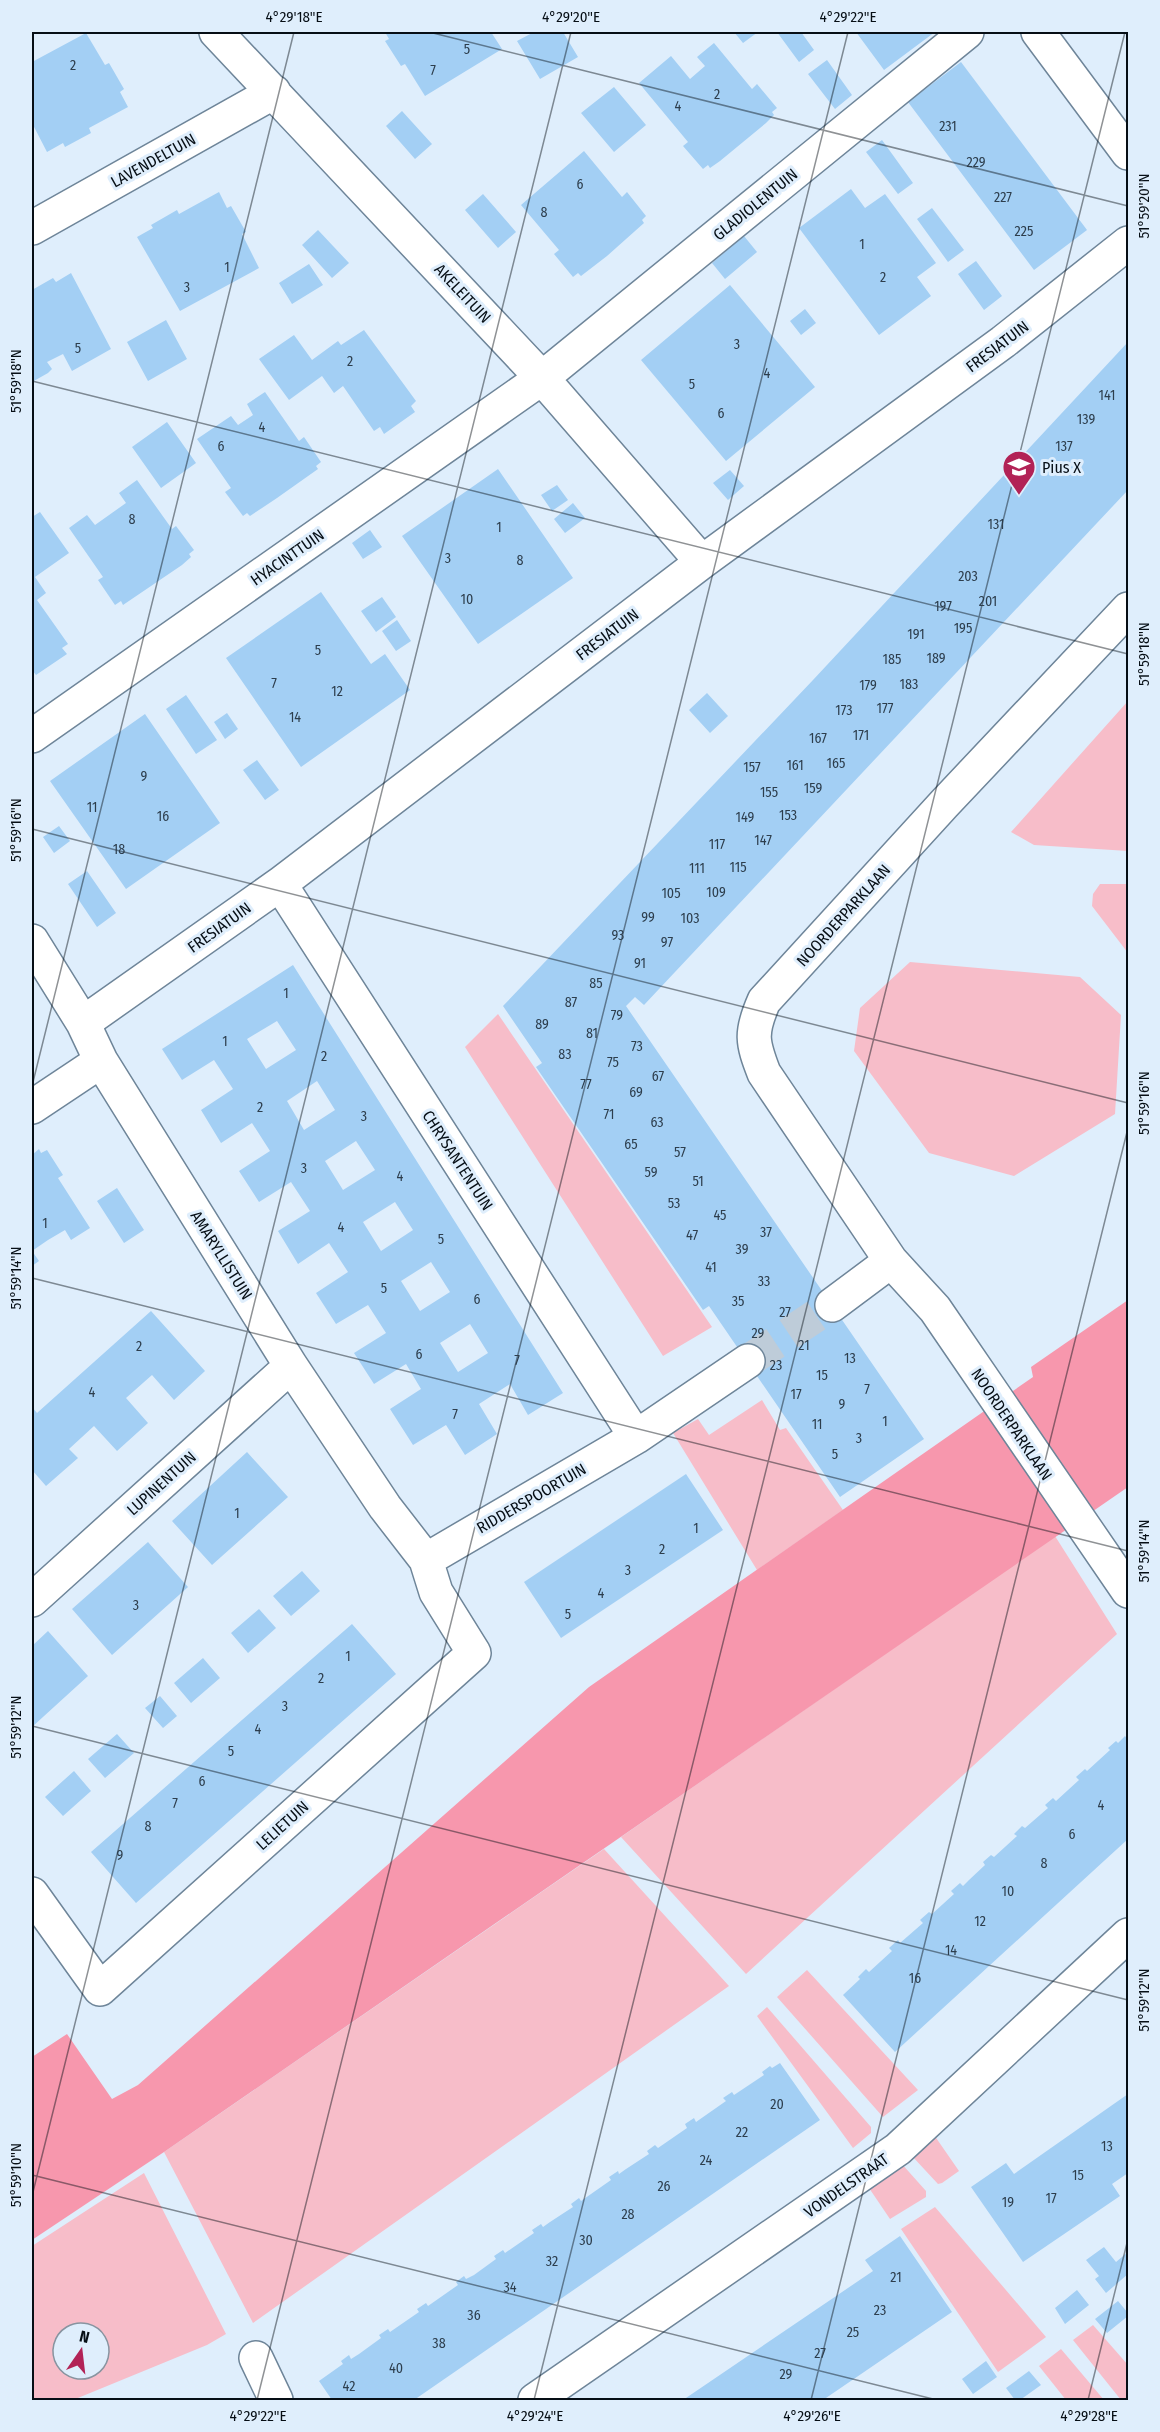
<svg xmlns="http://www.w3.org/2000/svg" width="1160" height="2432" font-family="'Fira Sans Condensed',sans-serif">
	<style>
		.green { fill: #f7bdc9; fill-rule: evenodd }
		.water { fill: #f797ad }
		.building { fill: #a3cff4; fill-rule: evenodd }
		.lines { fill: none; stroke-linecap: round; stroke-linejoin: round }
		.minor-tunnel { stroke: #beccd9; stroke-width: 33; stroke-dasharray: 33 16; stroke-linecap: butt }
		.minor-casing { stroke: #6e8599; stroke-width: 36 }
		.minor { stroke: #fff; stroke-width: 33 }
		.ticks { fill: none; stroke: #060e15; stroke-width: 1.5; stroke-opacity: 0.45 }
		.labels { text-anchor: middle; stroke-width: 6; stroke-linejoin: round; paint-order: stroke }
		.number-label { font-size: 14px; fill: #2d3e4d }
		.street-label { font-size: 16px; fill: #060e15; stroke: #dfeefc }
		.poi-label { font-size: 16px; fill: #060e15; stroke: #dfeefc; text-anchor: start }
		.neatline { fill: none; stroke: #060e15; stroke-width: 2 }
		.ticks-label { font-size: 15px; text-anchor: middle; fill: #060e15 }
	</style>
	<rect width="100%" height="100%" fill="#dfeefc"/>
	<path class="green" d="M1128,701V851L1034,845L1011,832Z
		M1100,884H1128V953L1092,906L1093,894Z
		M910,962L1080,977L1121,1015L1115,1114L1014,1176L929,1153L854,1051L860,1008Z
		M498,1014L712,1327L663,1356L465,1047Z
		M762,1400L780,1430L786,1428L843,1510L757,1570L673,1433L698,1419L709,1435Z
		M1055,1536L1117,1634L746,1974L621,1837Z
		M604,1849L729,1986L253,2323L164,2152Z
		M807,1970L918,2090L883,2117L777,1997Z
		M767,2007L871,2127V2133L853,2148L757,2016Z
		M932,2132L959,2171L942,2183L938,2184L912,2156Z
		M901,2163L926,2191V2197L890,2219L869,2188Z
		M144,2173L226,2334L207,2345L73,2400H32V2246ZM63,2333H99V2369H63Z
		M935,2207L1046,2337L998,2372L901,2229Z
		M1093,2325L1128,2365V2400H1121L1073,2340Z
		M1061,2349L1104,2400H1066L1039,2366Z"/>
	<path class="water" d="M1128,1300V1487L164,2152L32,2240V2057L67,2034L112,2099L138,2085L589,1687L1033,1377L1031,1367Z"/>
	<path class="building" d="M385,32H491L502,49L425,96L405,64L401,66L385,41L389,39Z
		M534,32H563L578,57L540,79L517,41Z
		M734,32H758L743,43Z
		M777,32H801L814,50L799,62Z
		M856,32H935L884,70Z
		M86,33L105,65L109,63L124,89L120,92L128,107L89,128L91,133L65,147L63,143L47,152L32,123V62Z
		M714,43L752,89L757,84L777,108L772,112L774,115L766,123L720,161L710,168L708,165L703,169L683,146L688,142L639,83L671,56L690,79L705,66L697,57Z
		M827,60L852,95L835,109L808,74Z
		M961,62L1087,230L1034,270L908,102Z
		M614,87L646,125L614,152L581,113Z
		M402,111L432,144L415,159L386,126Z
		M882,140L913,183L898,194L866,152Z
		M584,151L622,197L627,192L646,216L642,220L644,223L607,256L581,276L578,273L573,277L554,254L559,250L521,205Z
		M851,189L865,208L885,194L936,263L917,277L931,296L879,335L799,228Z
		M219,192L227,208L231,206L246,232L242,234L259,268L180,311L137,237L153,228L151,225L177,210L179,214Z
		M483,194L516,232L498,248L465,210Z
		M932,208L964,250L948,262L917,219Z
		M318,230L349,263L332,278L302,245Z
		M744,236L757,252L725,279L712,263Z
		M976,261L1002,296L984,310L958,274Z
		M309,264L323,285L292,304L279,283Z
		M71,273L111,349L72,371L63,354L47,362L52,369L48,373L32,382V290L53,278L56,282Z
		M730,285L815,387L726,461L641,360Z
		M805,309L816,323L801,335L790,321Z
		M166,320L187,359L148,381L127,342Z
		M364,330L416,401L411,406L415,412L384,434L380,427L374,431L343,386L334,393L322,376L289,400L259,359L294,335L312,360L338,341L341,345Z
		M1128,342V490L644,1005L635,997L626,1006L924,1439L840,1497L709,1306L703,1310L536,1067L542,1063L503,1006L813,680Z
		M265,392L299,441L304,437L321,462L316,466L318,469L277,498L250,516L247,513L243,516L225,492L231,488L197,439L231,416L238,425L253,415L247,404Z
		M167,422L196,463L161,488L132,447Z
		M498,469L573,578L478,644L402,536Z
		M730,470L744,486L728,500L713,483Z
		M137,480L172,529L176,526L194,550L189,554L191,557L182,565L123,605L121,601L115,605L98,580L103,577L69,528L87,515L95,525L126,503L119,493Z
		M557,485L568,500L552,511L541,495Z
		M573,503L585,518L565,533L554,519Z
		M40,512L69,553L35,577L46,593L37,600L68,644L62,648L67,654L36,675L32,670V517Z
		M370,530L382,547L363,559L352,543Z
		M321,592L371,664L385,654L410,690L301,767L226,658Z
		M382,597L396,617L376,632L361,611Z
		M397,620L411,641L396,651L382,631Z
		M707,693L728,716L710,733L689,710Z
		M186,695L217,740L196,754L166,709Z
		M227,713L238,729L225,739L214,722Z
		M145,714L220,823L126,889L50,781Z
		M257,760L279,790L265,800L243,770Z
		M59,826L70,841L54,853L43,837Z
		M87,871L116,913L97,927L68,884Z
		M293,965L563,1393L528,1415L510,1384L479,1404L497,1434L465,1455L446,1425L413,1445L390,1409L421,1389L406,1364L374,1384L354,1353L386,1333L368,1305L336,1324L316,1293L348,1272L329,1243L298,1264L278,1231L310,1211L291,1182L259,1202L239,1171L270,1151L252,1123L221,1143L201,1110L233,1089L214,1060L182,1080L162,1049ZM277,1021L296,1050L266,1069L247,1039ZM317,1081L335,1110L304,1130L287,1101ZM356,1141L375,1170L343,1190L325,1161ZM395,1202L413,1230L381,1251L363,1222ZM431,1262L450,1292L420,1311L401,1281ZM470,1324L488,1353L458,1372L440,1343Z
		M39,1149L41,1153L47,1150L63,1175L58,1178L90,1228L71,1240L65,1230L48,1240L32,1251L39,1261L32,1266V1155Z
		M117,1188L144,1230L124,1243L97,1201Z
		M151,1311L205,1371L174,1400L152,1375L126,1398L148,1423L117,1451L94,1426L69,1449L78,1458L46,1486L32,1470V1407L37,1413Z
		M247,1452L288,1497L212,1565L172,1521Z
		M686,1474L723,1530L561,1638L524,1582Z
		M148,1542L188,1587L112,1655L72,1609Z
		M302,1571L320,1591L291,1616L273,1596Z
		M259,1609L276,1628L248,1653L231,1633Z
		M352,1624L396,1674L136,1903L91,1852Z
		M48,1631L88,1676L32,1727V1646Z
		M203,1658L220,1678L191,1703L174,1683Z
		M160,1696L177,1716L163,1728L145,1708Z
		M117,1734L134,1753L105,1778L88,1759Z
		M1125,1736L1128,1740V1839L895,2052L843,1995L860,1979L858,1977L866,1969L869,1972L892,1951L889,1948L898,1940L900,1943L923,1923L920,1920L929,1912L932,1914L954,1894L951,1891L960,1883L963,1886L969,1880L985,1865L983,1862L991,1855L994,1857L1017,1836L1014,1834L1022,1826L1025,1828L1048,1808L1045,1805L1053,1798L1056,1801L1079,1780L1076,1777L1085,1769L1087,1771L1110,1750L1108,1748L1116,1741L1118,1743Z
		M74,1771L91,1791L63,1816L45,1797Z
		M780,2063L820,2120L414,2400H332L319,2381L343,2364L341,2361L349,2355L351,2359L359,2354L381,2338L379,2335L388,2329L390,2332L419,2312L417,2309L426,2303L428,2306L458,2285L456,2282L464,2276L466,2279L474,2275L496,2259L494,2256L503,2250L505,2253L534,2233L532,2230L541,2224L543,2227L550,2222L573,2207L571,2204L579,2198L581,2201L611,2180L609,2177L618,2171L619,2174L626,2169L649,2154L647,2151L655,2145L658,2148L687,2128L685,2124L694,2118L696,2122L726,2101L723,2098L732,2092L734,2095L764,2075L762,2072L770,2066L772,2068Z
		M1128,2094V2173L1112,2184L1120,2196L1023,2262L971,2187L1006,2163L1014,2174Z
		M900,2236L952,2312L823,2400H683L873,2271L865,2260Z
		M1104,2247L1116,2262L1128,2252V2274L1106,2293L1095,2279L1099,2276L1086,2260Z
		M1077,2290L1089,2305L1065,2324L1055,2308Z
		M1118,2301L1128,2313V2316L1107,2333L1095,2319Z
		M986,2361L997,2377L973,2394L962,2379Z
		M1029,2371L1041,2385L1020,2400H1015L1006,2388Z"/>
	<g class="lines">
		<path class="minor-tunnel" d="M748,1361L832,1305"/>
		<g class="minor-casing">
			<path id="minor" d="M216,32L542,378L702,562
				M1038,32L1128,153
				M32,228L274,92
				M1128,609L944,804L764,1001C750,1033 752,1042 764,1073L891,1261L935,1309L1128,1591
				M32,736L542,378L967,32
				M280,884L636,1437
				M32,941L83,1023L101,1061L291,1366L385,1507L426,1560L436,1592L474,1653L100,1989L32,1894
				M83,1023L280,884L702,562L1003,342L1128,243
				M32,1107L101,1061
				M832,1305L891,1261
				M426,1560L636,1437L748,1361
				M32,1600L291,1366
				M256,2358L276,2400
				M535,2400L898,2149L1128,1935"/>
		</g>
		<use href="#minor" class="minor"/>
	</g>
	<path class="ticks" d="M429,32L1128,206M32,381L1128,654M32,829L1128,1103M32,1086L294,32M32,1278L1128,1551M32,1726L1128,2000M32,2175L937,2400M32,2196L571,32M257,2400L848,32M534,2400L1125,32M811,2400L1128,1128M1088,2400L1128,2239"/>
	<defs>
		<g id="school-pin" transform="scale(1.725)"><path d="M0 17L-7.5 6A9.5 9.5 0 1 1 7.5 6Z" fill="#b22256" stroke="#dfeefc"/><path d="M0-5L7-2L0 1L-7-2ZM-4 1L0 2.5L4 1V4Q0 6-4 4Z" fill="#fff"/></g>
	</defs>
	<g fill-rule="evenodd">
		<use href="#school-pin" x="1019" y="467"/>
	</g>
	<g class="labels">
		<g class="number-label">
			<text x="467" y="54">5</text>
			<text x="73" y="70">2</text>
			<text x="433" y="75">7</text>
			<text x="717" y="99">2</text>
			<text x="678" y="111">4</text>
			<text x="948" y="131">231</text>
			<text x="976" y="167">229</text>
			<text x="580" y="189">6</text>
			<text x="1003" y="202">227</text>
			<text x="544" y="217">8</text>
			<text x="1024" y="236">225</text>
			<text x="862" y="249">1</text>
			<text x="227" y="272">1</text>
			<text x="883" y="282">2</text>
			<text x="187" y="292">3</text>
			<text x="737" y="349">3</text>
			<text x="78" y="353">5</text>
			<text x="350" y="366">2</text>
			<text x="767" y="378">4</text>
			<text x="692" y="389">5</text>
			<text x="1107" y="400">141</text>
			<text x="721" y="418">6</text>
			<text x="1086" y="424">139</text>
			<text x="262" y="432">4</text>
			<text x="221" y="451">6</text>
			<text x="1064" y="451">137</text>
			<text x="132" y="524">8</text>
			<text x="996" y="529">131</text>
			<text x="499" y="532">1</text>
			<text x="448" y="563">3</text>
			<text x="520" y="565">8</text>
			<text x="968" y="581">203</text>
			<text x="467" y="604">10</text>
			<text x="988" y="606">201</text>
			<text x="943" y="611">197</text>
			<text x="963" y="633">195</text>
			<text x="916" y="639">191</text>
			<text x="318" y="655">5</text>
			<text x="936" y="663">189</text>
			<text x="892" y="664">185</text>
			<text x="274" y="688">7</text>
			<text x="909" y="689">183</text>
			<text x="868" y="690">179</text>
			<text x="337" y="696">12</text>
			<text x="885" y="713">177</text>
			<text x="844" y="715">173</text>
			<text x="295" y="722">14</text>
			<text x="861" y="740">171</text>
			<text x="818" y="743">167</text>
			<text x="836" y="768">165</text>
			<text x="795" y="770">161</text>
			<text x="752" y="772">157</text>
			<text x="144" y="781">9</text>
			<text x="813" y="793">159</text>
			<text x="769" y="797">155</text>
			<text x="92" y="812">11</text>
			<text x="788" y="820">153</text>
			<text x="163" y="821">16</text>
			<text x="745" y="822">149</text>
			<text x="763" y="845">147</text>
			<text x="717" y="849">117</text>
			<text x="119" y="854">18</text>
			<text x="738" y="872">115</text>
			<text x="697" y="873">111</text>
			<text x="716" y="897">109</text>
			<text x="671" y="898">105</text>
			<text x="648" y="922">99</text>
			<text x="690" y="923">103</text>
			<text x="618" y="940">93</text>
			<text x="667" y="947">97</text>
			<text x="640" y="968">91</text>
			<text x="596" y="988">85</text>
			<text x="286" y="998">1</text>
			<text x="571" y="1007">87</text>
			<text x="617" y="1020">79</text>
			<text x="542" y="1029">89</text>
			<text x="592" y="1038">81</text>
			<text x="225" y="1046">1</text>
			<text x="637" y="1051">73</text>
			<text x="565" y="1059">83</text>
			<text x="324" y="1061">2</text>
			<text x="613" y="1067">75</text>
			<text x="658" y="1081">67</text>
			<text x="586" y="1089">77</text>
			<text x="636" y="1097">69</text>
			<text x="260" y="1112">2</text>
			<text x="609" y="1119">71</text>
			<text x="364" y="1121">3</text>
			<text x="657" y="1127">63</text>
			<text x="631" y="1149">65</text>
			<text x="680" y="1157">57</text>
			<text x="304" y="1173">3</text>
			<text x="651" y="1177">59</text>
			<text x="400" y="1181">4</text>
			<text x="698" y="1186">51</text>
			<text x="674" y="1208">53</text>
			<text x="720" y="1220">45</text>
			<text x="45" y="1228">1</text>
			<text x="341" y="1232">4</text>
			<text x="766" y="1237">37</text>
			<text x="692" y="1240">47</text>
			<text x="441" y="1244">5</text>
			<text x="742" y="1254">39</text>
			<text x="711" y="1272">41</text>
			<text x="764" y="1286">33</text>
			<text x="384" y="1293">5</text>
			<text x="477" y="1304">6</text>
			<text x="738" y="1306">35</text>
			<text x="785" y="1317">27</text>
			<text x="758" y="1338">29</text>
			<text x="804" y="1350">21</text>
			<text x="139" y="1351">2</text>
			<text x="419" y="1359">6</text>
			<text x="850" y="1363">13</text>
			<text x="517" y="1365">7</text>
			<text x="776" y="1370">23</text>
			<text x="822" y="1380">15</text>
			<text x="867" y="1394">7</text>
			<text x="92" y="1397">4</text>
			<text x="796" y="1399">17</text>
			<text x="842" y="1409">9</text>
			<text x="455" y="1419">7</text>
			<text x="885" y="1426">1</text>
			<text x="817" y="1429">11</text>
			<text x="859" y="1443">3</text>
			<text x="835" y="1459">5</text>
			<text x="237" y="1518">1</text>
			<text x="696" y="1533">1</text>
			<text x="662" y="1554">2</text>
			<text x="628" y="1575">3</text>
			<text x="601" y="1598">4</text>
			<text x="136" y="1610">3</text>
			<text x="568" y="1619">5</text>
			<text x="348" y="1661">1</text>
			<text x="321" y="1683">2</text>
			<text x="285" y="1711">3</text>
			<text x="258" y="1734">4</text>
			<text x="231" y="1756">5</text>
			<text x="202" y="1786">6</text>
			<text x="175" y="1808">7</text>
			<text x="1101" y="1810">4</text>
			<text x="148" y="1831">8</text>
			<text x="1072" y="1839">6</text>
			<text x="120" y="1860">9</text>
			<text x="1044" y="1868">8</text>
			<text x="1008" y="1896">10</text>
			<text x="980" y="1926">12</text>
			<text x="951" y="1955">14</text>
			<text x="915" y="1983">16</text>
			<text x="777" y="2109">20</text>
			<text x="742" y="2137">22</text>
			<text x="1107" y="2151">13</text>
			<text x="706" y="2165">24</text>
			<text x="1078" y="2180">15</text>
			<text x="664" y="2191">26</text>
			<text x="1051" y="2203">17</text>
			<text x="1008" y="2207">19</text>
			<text x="628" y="2219">28</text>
			<text x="586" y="2245">30</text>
			<text x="552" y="2266">32</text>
			<text x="896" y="2282">21</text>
			<text x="510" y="2292">34</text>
			<text x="880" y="2315">23</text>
			<text x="474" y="2320">36</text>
			<text x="853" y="2337">25</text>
			<text x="439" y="2348">38</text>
			<text x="820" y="2358">27</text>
			<text x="396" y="2373">40</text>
			<text x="786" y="2379">29</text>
			<text x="349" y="2391">42</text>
		</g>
		<g class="street-label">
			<text transform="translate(153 160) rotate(-29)" y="6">LAVENDELTUIN</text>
			<text transform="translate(755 204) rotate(-39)" y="6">GLADIOLENTUIN</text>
			<text transform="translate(463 293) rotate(47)" y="6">AKELEITUIN</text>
			<text transform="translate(997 346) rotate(-37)" y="6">FRESIATUIN</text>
			<text transform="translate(287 557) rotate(-35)" y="6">HYACINTTUIN</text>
			<text transform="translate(607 634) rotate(-37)" y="6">FRESIATUIN</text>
			<text transform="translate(843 915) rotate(-48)" y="6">NOORDERPARKLAAN</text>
			<text transform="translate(219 927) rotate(-36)" y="6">FRESIATUIN</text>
			<text transform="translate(458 1160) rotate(57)" y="6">CHRYSANTENTUIN</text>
			<text transform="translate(222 1255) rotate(58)" y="6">AMARYLLISTUIN</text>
			<text transform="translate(1012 1424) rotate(56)" y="6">NOORDERPARKLAAN</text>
			<text transform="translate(161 1483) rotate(-42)" y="6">LUPINENTUIN</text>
			<text transform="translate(531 1498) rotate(-30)" y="6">RIDDERSPOORTUIN</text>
			<text transform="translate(282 1825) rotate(-42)" y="6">LELIETUIN</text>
			<text transform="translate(846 2185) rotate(-35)" y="6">VONDELSTRAAT</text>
		</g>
		<g class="poi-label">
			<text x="1042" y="473">Pius X</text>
		</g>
	</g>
	<rect width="1160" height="2432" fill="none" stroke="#dfeefc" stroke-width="66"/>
	<g transform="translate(81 2351) rotate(14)"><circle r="28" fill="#dfeefc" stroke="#8894a0" stroke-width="1.5"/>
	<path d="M0-4.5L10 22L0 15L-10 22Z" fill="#b22256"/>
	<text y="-9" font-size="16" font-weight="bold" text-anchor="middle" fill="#060e15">N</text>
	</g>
	<rect x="33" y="33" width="1094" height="2366" class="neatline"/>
	<g class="ticks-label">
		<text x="294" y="22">4°29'18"E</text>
		<text x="571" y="22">4°29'20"E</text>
		<text x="848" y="22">4°29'22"E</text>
		<text transform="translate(1144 206) rotate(-90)" y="5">51°59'20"N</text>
		<text transform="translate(16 381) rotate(-90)" y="5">51°59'18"N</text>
		<text transform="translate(1144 654) rotate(-90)" y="5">51°59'18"N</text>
		<text transform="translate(16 830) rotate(-90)" y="5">51°59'16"N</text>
		<text transform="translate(1144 1103) rotate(-90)" y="5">51°59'16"N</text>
		<text transform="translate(16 1278) rotate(-90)" y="5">51°59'14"N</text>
		<text transform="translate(1144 1551) rotate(-90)" y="5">51°59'14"N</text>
		<text transform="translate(16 1727) rotate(-90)" y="5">51°59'12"N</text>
		<text transform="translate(1144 2000) rotate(-90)" y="5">51°59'12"N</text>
		<text transform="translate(16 2175) rotate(-90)" y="5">51°59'10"N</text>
		<text x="258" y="2421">4°29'22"E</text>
		<text x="535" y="2421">4°29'24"E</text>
		<text x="812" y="2421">4°29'26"E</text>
		<text x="1089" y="2421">4°29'28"E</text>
	</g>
</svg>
